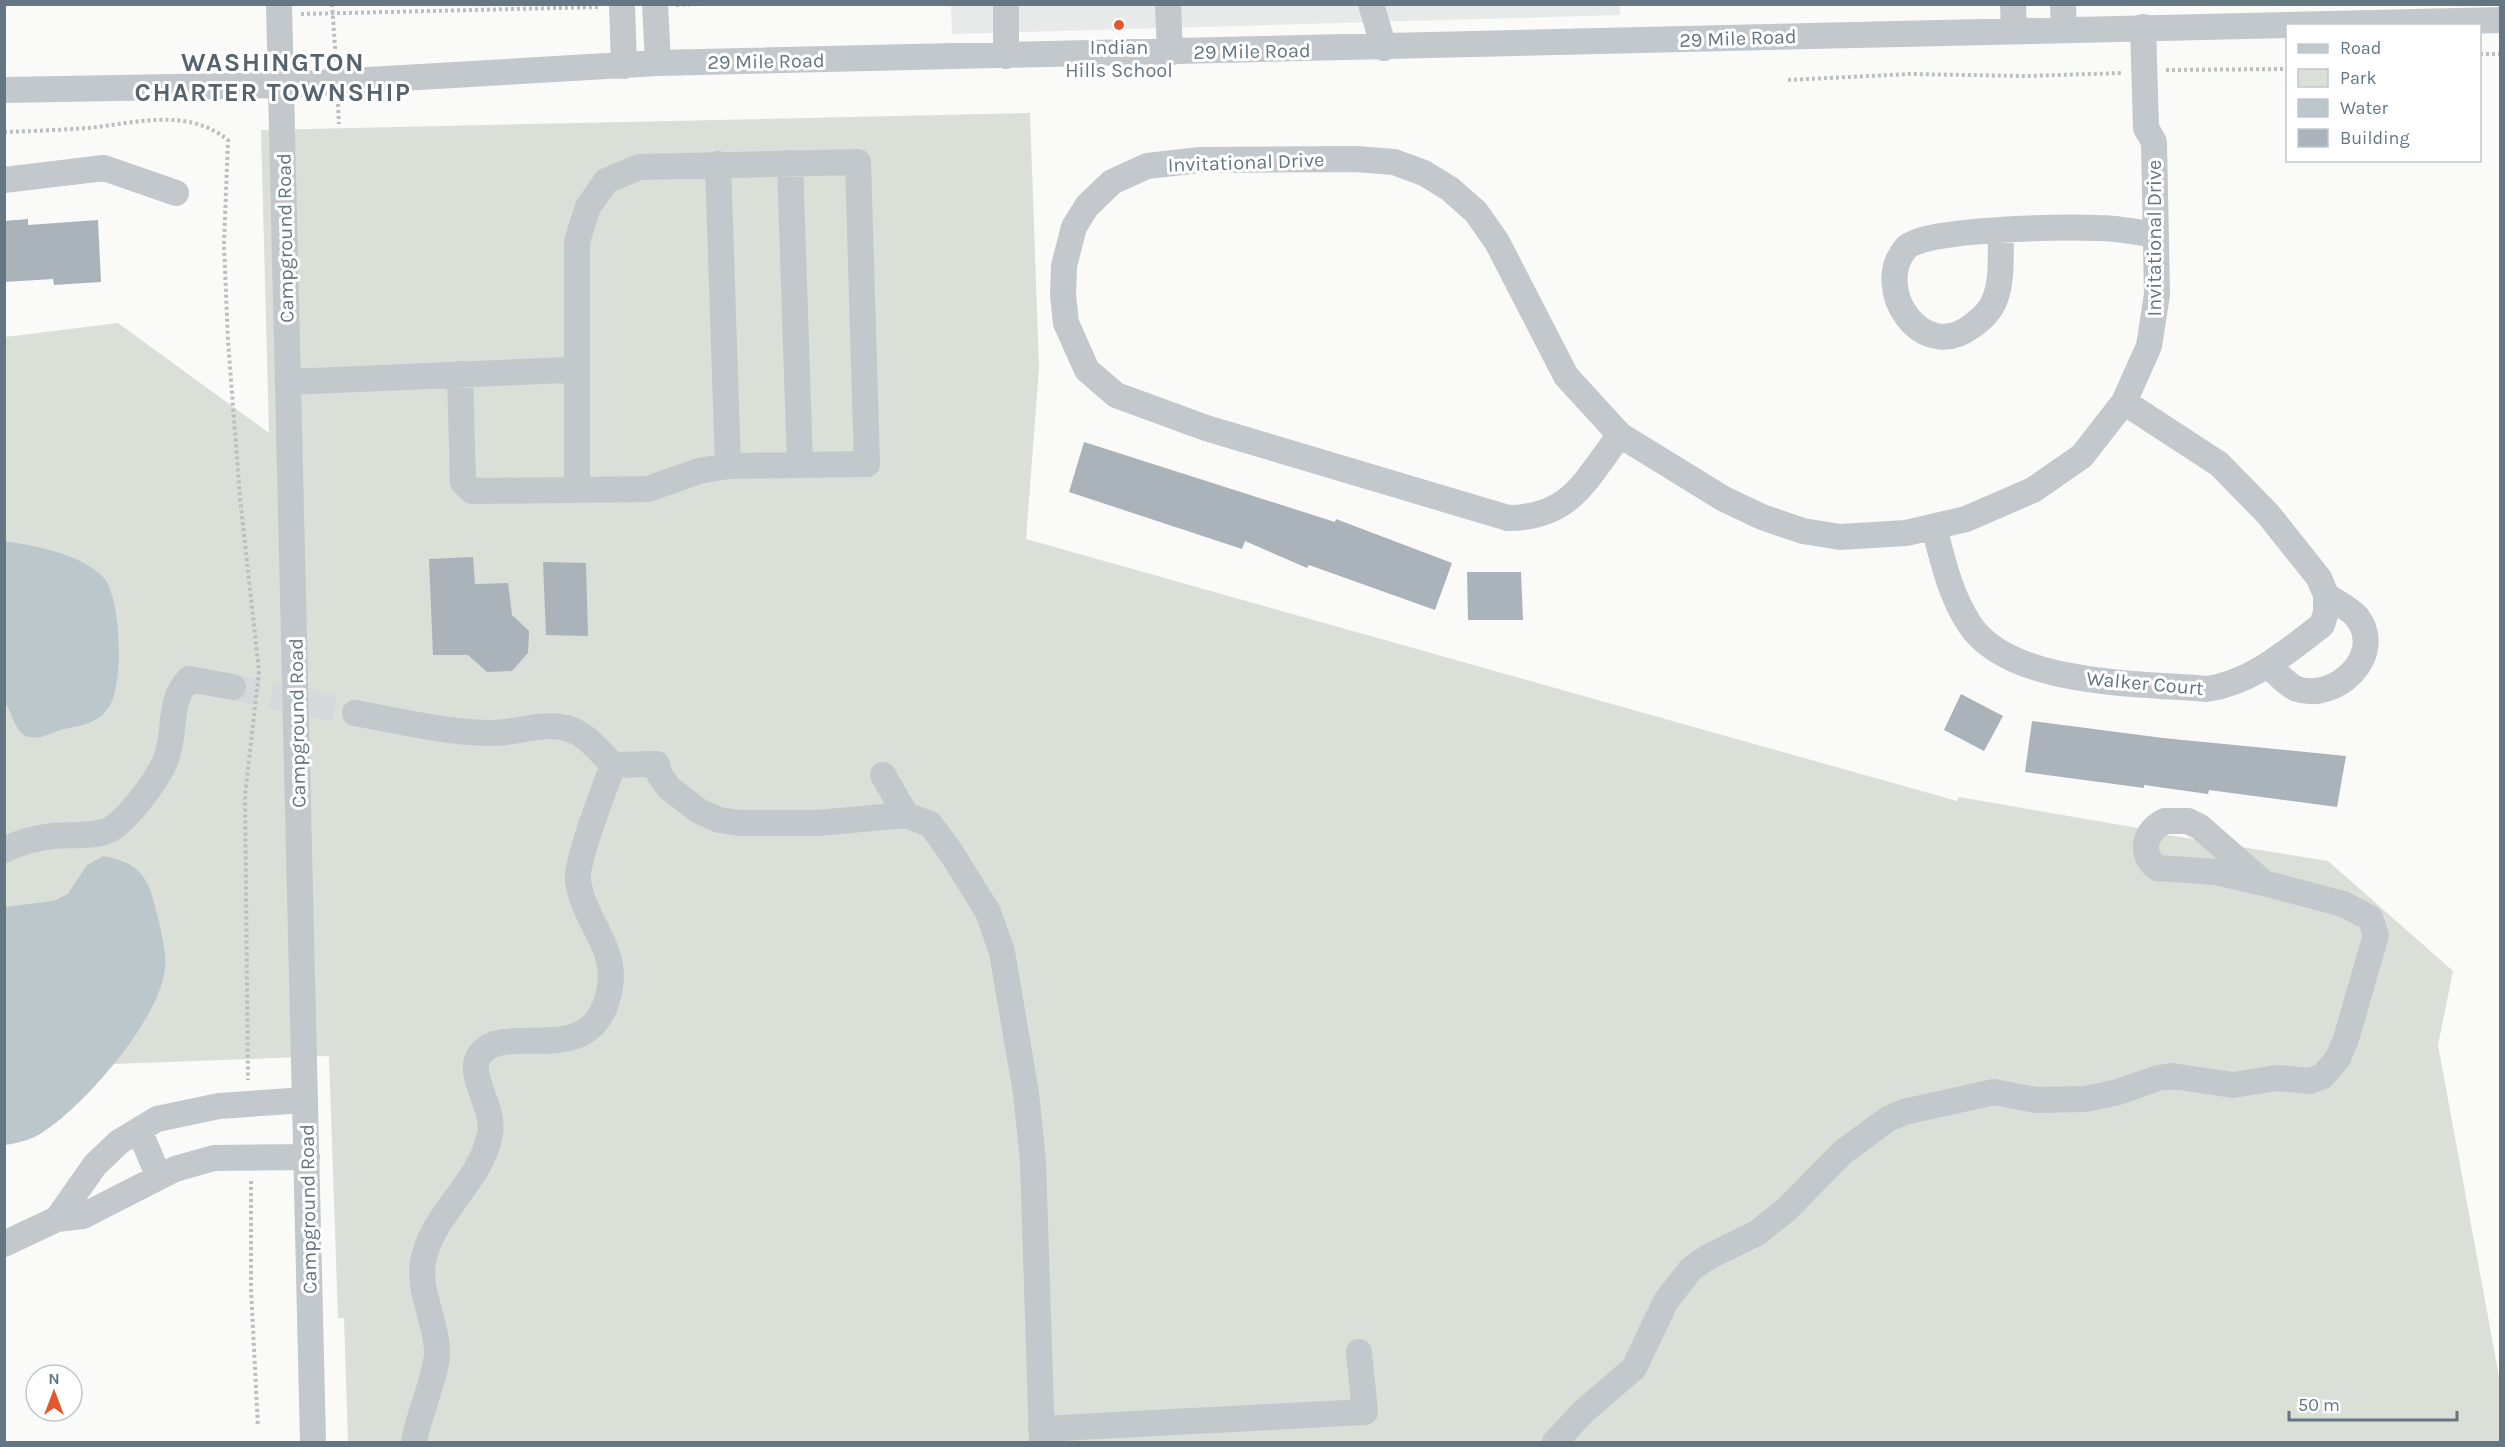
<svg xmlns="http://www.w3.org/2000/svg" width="2505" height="1447" font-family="Karla,sans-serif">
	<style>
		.built { fill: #e8e9e9 }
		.green { fill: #dadfd7 }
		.water { fill: #bbc7cb }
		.building { fill: #aab3b9 }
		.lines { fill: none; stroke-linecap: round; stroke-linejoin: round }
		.minor-tunnel { stroke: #d5d9db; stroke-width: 26; stroke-dasharray: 26 13; stroke-linecap: butt }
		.path { stroke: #bbbfc2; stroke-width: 4; stroke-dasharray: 3 3; stroke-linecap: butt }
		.minor { stroke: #c3c8cc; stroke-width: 26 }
		.poi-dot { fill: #e4572e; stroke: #fff; stroke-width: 2 }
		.labels { text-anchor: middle; stroke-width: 6; stroke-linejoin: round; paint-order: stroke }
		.street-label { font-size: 20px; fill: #657683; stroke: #fff }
		.poi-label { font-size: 20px; fill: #657683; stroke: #fff }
		.district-label { font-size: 26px; font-weight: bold; letter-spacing: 1.5px; fill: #57646e; stroke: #fff }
	</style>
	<rect width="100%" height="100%" fill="#fafaf8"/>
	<path class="built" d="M1620,4V15L952,34L951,5Z"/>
	<path class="green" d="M1030,113L1039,368L1026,539L1957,801L1959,797L2144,829L2143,831L2328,861L2453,971L2438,1045L2500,1382V1442H348L344,1318H338L329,1056L5,1068V337L118,323L269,433L261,130Z"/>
	<path class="water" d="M4,541C36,546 78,553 102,576C122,594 124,686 109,707C97,725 80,725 61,730C50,733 39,741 26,736C15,731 12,712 5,703Z
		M104,856C139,863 148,876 156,910C160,928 167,951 165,969C159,1020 85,1105 43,1132C32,1140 18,1143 5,1145V907L53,901L68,894L87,865Z"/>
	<path class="building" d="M28,219V225L98,220L101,282L54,285L53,279L4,282V221Z
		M1084,442L1335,522L1336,519L1452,563L1435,610L1309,565L1307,568L1245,541L1242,549L1069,492Z
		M473,557L475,584L508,583L512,615L529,631L528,653L512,671L487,672L468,655H433L429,559Z
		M543,562L586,563L588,636L546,635Z
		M1467,572H1521L1523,620H1468Z
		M1961,694L2003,716L1984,751L1944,730Z
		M2032,721L2163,738L2346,756L2337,807L2209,790L2208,794L2144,785V788L2025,772Z"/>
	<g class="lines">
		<path class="minor-tunnel" d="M233,687L355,713"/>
		<path class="path" d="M332,4L336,61
			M676,5L700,4
			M301,14L600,7
			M2480,54H2500
			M2166,70L2288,69
			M1788,80L1910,74L2026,76L2123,73
			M338,104L339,124
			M4,132C32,131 61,130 88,128C136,123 187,107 228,140L224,244L228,341L240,498L259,671L245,796L248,1080
			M251,1181V1289L258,1427"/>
		<path class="minor" d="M279,4L313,1442
			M622,4L624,66
			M655,4L658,63
			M1168,4L1170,53
			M1371,4L1384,48
			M2013,4L2014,31
			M2063,4L2064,30
			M1006,56V4
			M4,90L282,85L658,63L2500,20
			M790,163L800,465
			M718,164L728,466
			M4,180L104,168L176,193
			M2001,231C2000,252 2003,278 1995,299C1991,310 1982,319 1972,326C1922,365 1871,288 1906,248C1924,228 2065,227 2098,228C2117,228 2137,232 2156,235
			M289,382L566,370L577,379V482L569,490L472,491L463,482L460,374
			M1620,435C1584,481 1572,517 1508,518L1206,428L1116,395L1087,370L1066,323L1063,295L1064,266L1074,227L1087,206L1112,182L1147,166L1200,160L1356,159L1394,162L1424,173L1450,189L1476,212L1497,242L1566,376L1620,435L1724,499L1762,517L1803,531L1840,537L1906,533L1966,519L2033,490L2082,456L2124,402L2149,346L2157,294L2154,142L2146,128L2143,27
			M569,490L648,489L699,471L728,466L867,464L858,162L639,167L606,181L588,207L577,241V379
			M1934,527C1943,561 1950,595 1970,625C2011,686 2140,683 2207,689C2253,682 2286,652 2322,625L2326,612V595L2319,578L2268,514L2219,464L2124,402
			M2268,665C2276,672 2287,685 2297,689C2336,702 2386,655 2357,617C2350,608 2335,602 2326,595
			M355,713C398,721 444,732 488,733C514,734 540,722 566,728C586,733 599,751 613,765L657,764L659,774L669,788L699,811L719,820L740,823H817L906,815L930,824L950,851L988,912L1002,952L1026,1093L1033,1161L1042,1442
			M883,775L906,815
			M4,850C20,842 35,838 53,836C70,834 91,837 107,831C127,822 160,777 167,756C176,729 168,701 189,679L233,687
			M139,1130L159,1177
			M57,1219L95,1165L119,1142L157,1119L219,1106L305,1100
			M4,1244L57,1219L83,1216L175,1169L214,1158L307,1157
			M1041,1429L1365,1412L1359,1352
			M414,1442C418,1416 438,1372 437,1351C436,1319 416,1288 424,1257C435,1211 481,1182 490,1134C495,1110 470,1079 477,1060C495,1017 580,1070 605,1006C626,950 585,929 578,881C575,862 605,788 613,765
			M1555,1442L1583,1412L1634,1368L1666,1301L1691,1269L1708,1257L1757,1233L1786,1210L1843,1152L1888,1119L1904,1112L1994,1092L2036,1100L2086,1099L2118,1092L2158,1078L2172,1076L2233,1085L2277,1078L2310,1081L2323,1076L2338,1058L2346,1039L2376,935L2370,918L2343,904L2264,883L2216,872L2157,868C2138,853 2145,831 2165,821H2188L2200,827L2264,883"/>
	</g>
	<circle class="poi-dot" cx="1119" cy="25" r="6"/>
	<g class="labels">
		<g class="street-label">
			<text transform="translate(1738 38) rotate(-2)" y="7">29 Mile Road</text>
			<text transform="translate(1252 51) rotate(-1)" y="7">29 Mile Road</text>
			<text transform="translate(766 61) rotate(-1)" y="7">29 Mile Road</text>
			<text transform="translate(1246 162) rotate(-2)" y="7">Invitational Drive</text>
			<text transform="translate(285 238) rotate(-91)" y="7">Campground Road</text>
			<text transform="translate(2154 238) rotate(-90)" y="7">Invitational Drive</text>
			<text transform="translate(2145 683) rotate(5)" y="7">Walker Court</text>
			<text transform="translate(297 723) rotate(-91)" y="7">Campground Road</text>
			<text transform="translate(308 1209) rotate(-91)" y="7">Campground Road</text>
		</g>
		<g class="poi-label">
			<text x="1119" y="54">Indian<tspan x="1119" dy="23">Hills School</tspan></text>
		</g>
		<g class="district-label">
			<text x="273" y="71">WASHINGTON<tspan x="273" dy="30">CHARTER TOWNSHIP</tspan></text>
		</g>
	</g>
	<rect width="2505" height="1447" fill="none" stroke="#657683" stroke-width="12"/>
	<rect x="2286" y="24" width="195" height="138" fill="#ffffff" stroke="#c1c8cd" stroke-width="1.5"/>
	<rect x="2298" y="44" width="30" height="9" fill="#c3c8cc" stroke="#c1c8cd" stroke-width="1.5"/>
	<text x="2340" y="54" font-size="18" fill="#657683">Road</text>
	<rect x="2298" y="69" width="30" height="18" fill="#dadfd7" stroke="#c1c8cd" stroke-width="1.5"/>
	<text x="2340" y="84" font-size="18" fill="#657683">Park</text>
	<rect x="2298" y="99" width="30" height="18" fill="#bbc7cb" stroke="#c1c8cd" stroke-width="1.5"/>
	<text x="2340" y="114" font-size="18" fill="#657683">Water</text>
	<rect x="2298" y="129" width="30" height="18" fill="#aab3b9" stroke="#c1c8cd" stroke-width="1.5"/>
	<text x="2340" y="144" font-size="18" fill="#657683">Building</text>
	<g transform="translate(54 1393)"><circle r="28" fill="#ffffff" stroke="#c1c8cd" stroke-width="1.5"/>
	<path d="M0-4.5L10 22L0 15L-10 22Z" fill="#e4572e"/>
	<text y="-9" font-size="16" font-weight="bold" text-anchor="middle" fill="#657683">N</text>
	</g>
	<path d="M2289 1411v9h168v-9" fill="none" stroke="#657683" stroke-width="3"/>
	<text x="2298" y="1411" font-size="18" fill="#657683" stroke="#ffffff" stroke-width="4.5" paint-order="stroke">50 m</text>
</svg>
